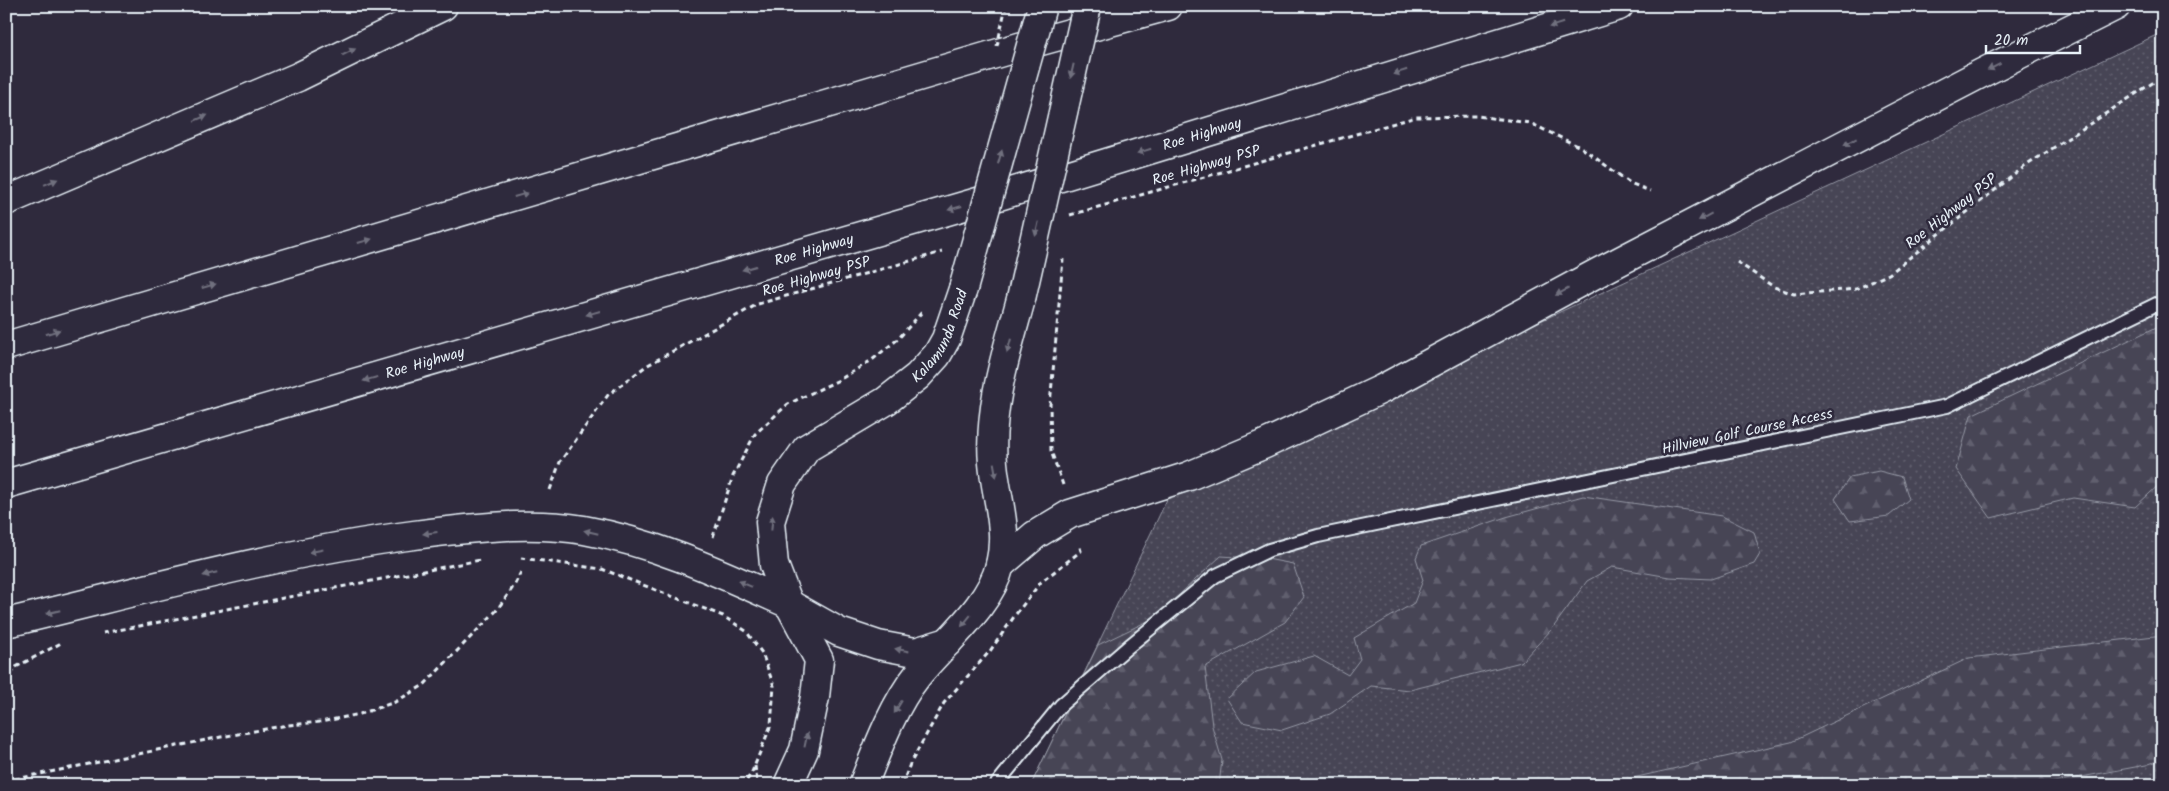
<svg xmlns="http://www.w3.org/2000/svg" width="2169" height="791" font-family="Kalam,sans-serif">
	<style>
		.grass { fill: url(#grass-dots); stroke: #979aa6 }
		.forest { fill: url(#forest-firs); stroke: #979aa6 }
		.lines { fill: none; stroke-linecap: round; stroke-linejoin: round }
		.service-casing { stroke: #e8f1f8; stroke-width: 16 }
		.primary-casing { stroke: #e8f1f8; stroke-width: 31 }
		.motorway-casing { stroke: #e8f1f8; stroke-width: 31 }
		.path { stroke: #e8f1f8; stroke-width: 3; stroke-dasharray: 5 4; stroke-linecap: butt }
		.service { stroke: #2f2a3d; stroke-width: 12 }
		.primary { stroke: #2f2a3d; stroke-width: 28 }
		.motorway { stroke: #2f2a3d; stroke-width: 28 }
		.primary-bridge-casing { stroke: #e8f1f8; stroke-width: 31; stroke-linecap: butt }
		.path-bridge { stroke: #e8f1f8; stroke-width: 3; stroke-dasharray: 5 4; stroke-linecap: butt }
		.primary-bridge { stroke: #2f2a3d; stroke-width: 28 }
		.oneway { fill: #70707e }
		.labels { text-anchor: middle; stroke-width: 5; stroke-linejoin: round; paint-order: stroke }
		.street-label { font-size: 15px; fill: #e8f1f8; stroke: #2f2a3d }
	</style>
	<defs>
		<pattern id="grass-dots" width="8" height="8" patternUnits="userSpaceOnUse" patternTransform="scale(1.25)"><rect width="8" height="8" fill="#464455"/><path d="M2 2h.1M6 6h.1" fill="none" stroke="#615f6e" stroke-width="1.8" stroke-linecap="round"/></pattern>
		<pattern id="forest-firs" width="22" height="20" patternUnits="userSpaceOnUse" patternTransform="scale(1.25)"><rect width="22" height="20" fill="#464455"/><path d="M5 1l3.5 6h-7zM16 11l3.5 6h-7z" fill="#615f6e"/></pattern>
	</defs>
	<rect width="100%" height="100%" fill="#2f2a3d"/>
	<filter id="ink" filterUnits="userSpaceOnUse"><feTurbulence type="fractalNoise" baseFrequency=".02" numOctaves="2"/><feDisplacementMap in="SourceGraphic" scale="10" xChannelSelector="R" yChannelSelector="G"/><feConvolveMatrix kernelMatrix="1 2 1 2 8 2 1 2 1" color-interpolation-filters="sRGB"/></filter>
	<g filter="url(#ink)">
		<path class="grass" d="M2163,32V785H1031L1170,493Z"/>
		<path class="forest" d="M2163,324V481L2135,507L2073,498L1991,518L1956,469L1971,415Z
			M1879,471L1902,477L1909,499L1889,516L1850,521L1835,499L1850,477Z
			M1583,496L1722,516L1754,532L1760,554L1754,564L1711,579L1669,577L1612,567L1587,581L1552,629L1521,662L1410,690L1371,686L1330,714L1282,730L1242,722L1227,699L1256,672L1314,656L1348,675L1360,659L1354,638L1414,603L1423,580L1416,558L1421,546L1506,517Z
			M1221,556L1267,559L1293,564L1304,597L1285,622L1205,667L1212,726L1222,760L1219,785H1031L1098,645L1154,618Z
			M2163,635V759L2146,765L2038,785H1602L1791,742L1969,658Z"/>
		<g class="lines">
			<g class="service-casing">
				<path id="service" d="M996,785L1061,705L1129,646L1215,576L1269,550L1318,536L1947,406L2163,301"/>
			</g>
			<g class="primary-casing">
				<g id="primary">
					<path d="M789,604L839,632L878,645L915,652L948,642"/>
					<path id="s1" d="M788,785L804,750L815,697L819,660L789,604L774,565L770,522L782,484L807,448L886,401L918,376L937,355L946,339L963,289"/>
					<path d="M863,785C877,750 893,706 917,676C943,643 990,607 1000,565C1009,529 996,498 993,463C988,408 1007,351 1021,299"/>
				</g>
			</g>
			<g class="motorway-casing">
				<g id="motorway">
					<path d="M6,201L298,77L443,6"/>
					<path d="M6,346L1019,47L1168,6"/>
					<path id="s2" d="M6,484L1002,195L1619,6"/>
					<path d="M1000,565L1035,535L1070,514L1189,476L1265,444L1382,389L1597,273L1982,73L2116,6"/>
					<path d="M6,623C141,591 276,553 414,535C468,528 530,521 584,530C657,543 722,574 789,604"/>
				</g>
			</g>
			<path class="path" d="M1070,215L1416,117L1477,116L1530,123L1582,148L1630,183L1650,191
				M1737,262L1774,287L1794,294L1856,289L1889,274L2024,167L2163,76
				M1063,485L1051,451L1050,405L1063,259
				M550,490L560,462L608,395L646,366L758,304L942,252
				M713,537L733,476L755,434L788,404L839,380L872,360L898,339L922,312
				M521,558L602,569L723,616L746,631L762,653L774,686L771,725L752,772L744,785
				M103,633L480,560
				M6,682L16,667L63,642
				M755,766L757,782
				M6,781L221,737L288,725L321,722L360,714L395,702L424,685L496,611L514,586L522,570
				M902,785L910,764L944,703L990,651L1016,614L1041,582L1081,551L1079,544"/>
			<use href="#service" class="service"/>
			<use href="#primary" class="primary"/>
			<use href="#motorway" class="motorway"/>
			<g class="primary-bridge-casing">
				<path id="primary-bridge" d="M963,289L1042,6
					M1021,299L1087,6"/>
			</g>
			<path class="path-bridge" d="M997,46L1006,6"/>
			<use href="#primary-bridge" class="primary-bridge"/>
		</g>
		<defs><path id="oneway-solid" d="M-6-.8H1V-3.2L6.5 0L1 3.2V.8H-6Z" transform="scale(1.25)"/></defs>
		<g class="oneway">
			<use href="#oneway-solid" transform="translate(1556 25) rotate(163)"/>
			<use href="#oneway-solid" transform="translate(349 52) rotate(-26)"/>
			<use href="#oneway-solid" transform="translate(1994 67) rotate(154)"/>
			<use href="#oneway-solid" transform="translate(1072 71) rotate(103)"/>
			<use href="#oneway-solid" transform="translate(1400 72) rotate(163)"/>
			<use href="#oneway-solid" transform="translate(201 118) rotate(-23)"/>
			<use href="#oneway-solid" transform="translate(1850 142) rotate(152)"/>
			<use href="#oneway-solid" transform="translate(1144 151) rotate(163)"/>
			<use href="#oneway-solid" transform="translate(1000 157) rotate(-74)"/>
			<use href="#oneway-solid" transform="translate(51 182) rotate(-23)"/>
			<use href="#oneway-solid" transform="translate(521 195) rotate(-16)"/>
			<use href="#oneway-solid" transform="translate(955 208) rotate(164)"/>
			<use href="#oneway-solid" transform="translate(1705 217) rotate(152)"/>
			<use href="#oneway-solid" transform="translate(1037 229) rotate(103)"/>
			<use href="#oneway-solid" transform="translate(365 241) rotate(-16)"/>
			<use href="#oneway-solid" transform="translate(749 268) rotate(164)"/>
			<use href="#oneway-solid" transform="translate(209 286) rotate(-16)"/>
			<use href="#oneway-solid" transform="translate(1562 292) rotate(152)"/>
			<use href="#oneway-solid" transform="translate(593 313) rotate(164)"/>
			<use href="#oneway-solid" transform="translate(53 332) rotate(-17)"/>
			<use href="#oneway-solid" transform="translate(1009 346) rotate(105)"/>
			<use href="#oneway-solid" transform="translate(370 379) rotate(164)"/>
			<use href="#oneway-solid" transform="translate(995 470) rotate(80)"/>
			<use href="#oneway-solid" transform="translate(772 523) rotate(-85)"/>
			<use href="#oneway-solid" transform="translate(591 532) rotate(-167)"/>
			<use href="#oneway-solid" transform="translate(430 533) rotate(173)"/>
			<use href="#oneway-solid" transform="translate(316 551) rotate(169)"/>
			<use href="#oneway-solid" transform="translate(210 574) rotate(166)"/>
			<use href="#oneway-solid" transform="translate(745 584) rotate(-157)"/>
			<use href="#oneway-solid" transform="translate(53 612) rotate(166)"/>
			<use href="#oneway-solid" transform="translate(966 621) rotate(129)"/>
			<use href="#oneway-solid" transform="translate(902 650) rotate(-169)"/>
			<use href="#oneway-solid" transform="translate(898 707) rotate(121)"/>
			<use href="#oneway-solid" transform="translate(806 740) rotate(-78)"/>
		</g>
	</g>
	<g class="labels">
		<g class="street-label">
			<text dy="5" stroke="none"><textPath href="#s2" startOffset="1246">Roe Highway</textPath></text>
			<text transform="translate(1206 165) rotate(-16)" y="5">Roe Highway PSP</text>
			<text transform="translate(1951 211) rotate(-38)" y="5">Roe Highway PSP</text>
			<text dy="5" stroke="none"><textPath href="#s2" startOffset="841">Roe Highway</textPath></text>
			<text transform="translate(816 276) rotate(-16)" y="5">Roe Highway PSP</text>
			<text dy="5" stroke="none"><textPath href="#s1" startOffset="541">Kalamunda Road</textPath></text>
			<text dy="5" stroke="none"><textPath href="#s2" startOffset="436">Roe Highway</textPath></text>
			<text transform="translate(1747 431) rotate(-12)" y="5">Hillview Golf Course Access</text>
		</g>
	</g>
	<rect width="2169" height="791" fill="none" stroke="#2f2a3d" stroke-width="25"/>
	<rect x="12" y="12" width="2144" height="766" fill="none" stroke="#e8f1f8" stroke-width="2" filter="url(#ink)"/>
	<path d="M1986 45v8h94v-8" fill="none" stroke="#e8f1f8" stroke-width="2.5"/>
	<text x="1994" y="45" font-size="15" fill="#e8f1f8" stroke="#2f2a3d" stroke-width="4" paint-order="stroke">20 m</text>
</svg>
